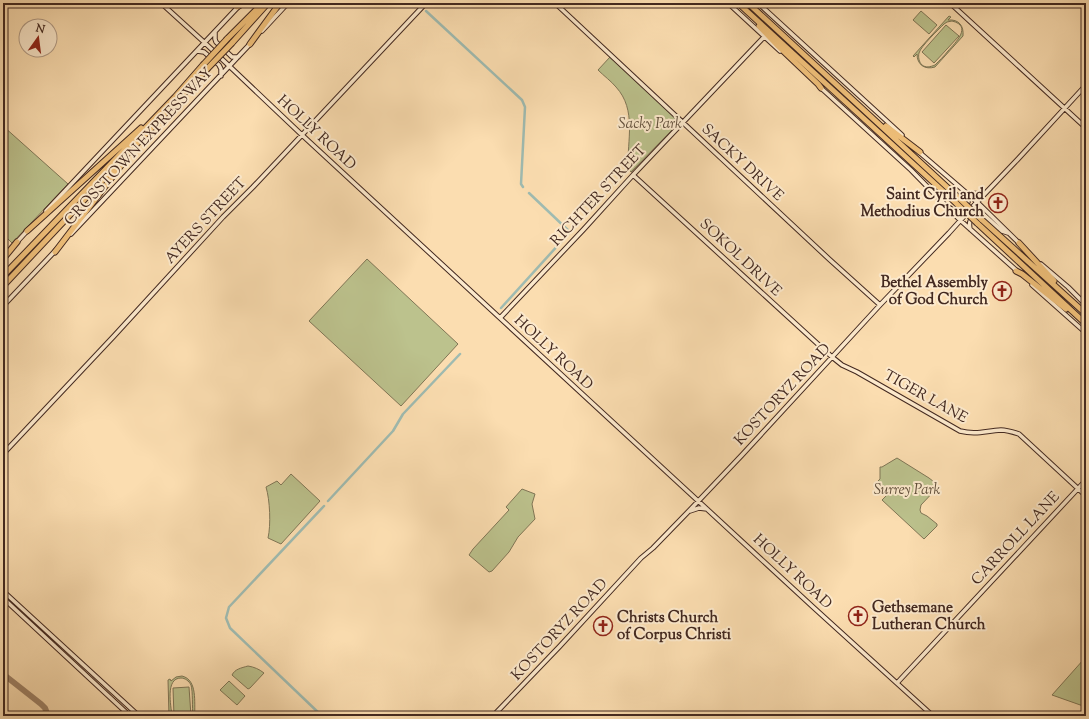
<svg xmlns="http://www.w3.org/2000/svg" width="1089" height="719" font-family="'Sorts Mill Goudy',serif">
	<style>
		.green { fill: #bcc28d; stroke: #807656; fill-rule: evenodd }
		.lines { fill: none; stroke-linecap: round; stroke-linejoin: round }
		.canal { stroke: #9fbbb1; stroke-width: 2.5 }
		.taxiway { stroke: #9f8368; stroke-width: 6 }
		.secondary-casing { stroke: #432920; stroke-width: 5.5 }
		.highway-casing { stroke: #432920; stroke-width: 7 }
		.secondary { stroke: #fce9cc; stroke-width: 3.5 }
		.highway { stroke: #eebe78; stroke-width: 5 }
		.highway-bridge-casing { stroke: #432920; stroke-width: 7; stroke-linecap: butt }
		.highway-bridge { stroke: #eebe78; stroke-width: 5 }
		.labels { text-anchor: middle; stroke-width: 4; stroke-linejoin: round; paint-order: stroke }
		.park-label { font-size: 15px; font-style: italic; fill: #614f3b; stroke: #fce9cc }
		.street-label { font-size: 15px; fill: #432920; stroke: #fce9cc }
		.poi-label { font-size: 15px; font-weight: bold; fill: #432920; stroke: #fce9cc; text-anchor: end }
	</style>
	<rect width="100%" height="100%" fill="#fbddb0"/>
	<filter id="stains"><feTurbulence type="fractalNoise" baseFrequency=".005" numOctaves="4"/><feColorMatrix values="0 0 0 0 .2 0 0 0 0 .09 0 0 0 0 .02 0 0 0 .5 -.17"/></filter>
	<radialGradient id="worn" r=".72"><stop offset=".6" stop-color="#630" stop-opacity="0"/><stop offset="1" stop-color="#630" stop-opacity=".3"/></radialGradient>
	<path class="green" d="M921,11L937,25L929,34L913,20Z
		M949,16L951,17L948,20C959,19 964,26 963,36L935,67C925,70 917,65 917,54L914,57L913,56ZM952,21C973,26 955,43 948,51C944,56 939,61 935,65C930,67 926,68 922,65C919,62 918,57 919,53C921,46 938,30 944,24L947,22Z
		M946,25L959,36L934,63L922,52Z
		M610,57L680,122L631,172L628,168C627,140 637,110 616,87C611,81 604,76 598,70Z
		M3,126L68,184L12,243L3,234Z
		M367,259L458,344L401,406L309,321Z
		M897,458L929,478L938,485L937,488L921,505L920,510L921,513L927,516L937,524V526L924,539L882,500L887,495L875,484L880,479V467H882Z
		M291,474L320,501L281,544L268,538C271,525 270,500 266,487L277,481L281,485Z
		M522,489L535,494L532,504L535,519L518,537L509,552L492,571L489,572L469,555L473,549L509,510L506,507Z
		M1084,659L1086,661V707L1052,695Z
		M248,666C254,667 259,669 264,673L250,688L248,689L232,675C235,669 241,668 248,666Z
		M182,676C198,680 194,703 195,716H193C192,708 193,691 191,685C189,681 185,678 181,678C165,678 171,706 172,716H169L168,680L170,679L171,681L176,677Z
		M229,681L245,696L237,705L220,690Z
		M189,687L191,716H174L173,688Z"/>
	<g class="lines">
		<path class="canal" d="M426,11L522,100L525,107L521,184L523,187
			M501,308L570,232L529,193
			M328,501L393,431L403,414L460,354
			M322,716L230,628L226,618L229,607L324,506"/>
		<path class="taxiway" d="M3,674L41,704L45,708L48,716"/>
		<g class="secondary-casing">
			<path id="secondary" d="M161,3L205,43L302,135L500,318L813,607L933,716
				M555,3L829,259L880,305
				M728,3L780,51
				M758,3L902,135
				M950,3L1086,128
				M262,31L288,3
				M215,32V39L216,42L230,55L232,57H238
				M197,51L204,52L219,65L221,69V76
				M820,87L911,170L960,220L1017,271
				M919,152L977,202L1019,243
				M633,175L832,357L842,365L857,372L960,431C976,435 985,431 1001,430C1007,430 1013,432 1019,434L1086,496
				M968,193L984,194
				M950,208L955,212H960L968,202L966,193
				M46,211L238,7
				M970,229C968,219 972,219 979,213H982L1002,231L1008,233
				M71,234L251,43
				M16,243L28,230
				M1041,264L1068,287L1086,305
				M1032,285L1086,333
				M3,306L56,250
				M500,318L584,229L633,175L764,37
				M3,454L114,336L223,217L253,187L426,3
				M690,511L699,508L707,509
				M3,591L139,716
				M3,598L130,716
				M897,683L1086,480
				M493,716L560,646L641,558L653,548L687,513L742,455L880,305L949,233L977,202L1018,159L1086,85"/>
		</g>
		<g class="highway-casing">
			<path id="highway" d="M738,3L957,204
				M748,3L961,200
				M237,7L244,3
				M759,26L778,46L818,84L821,88
				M227,39L263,3
				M232,43L268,3
				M250,44L280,3
				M886,126L920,152
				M981,219L1086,314
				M977,223L1086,324
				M27,231L141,128
				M1019,243L1054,281
				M55,252L126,159
				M3,259L17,242
				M1016,271L1022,274L1066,309
				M3,276L175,97L203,65
				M3,286L207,69"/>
		</g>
		<use href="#secondary" class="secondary"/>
		<use href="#highway" class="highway"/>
		<g class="highway-bridge-casing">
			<path id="highway-bridge" d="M203,65L227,39
				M207,69L232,43
				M961,200L981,219
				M957,204L977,223"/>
		</g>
		<use href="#highway-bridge" class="highway-bridge"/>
	</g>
	<defs>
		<g id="church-ring" transform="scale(1)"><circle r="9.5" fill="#fce9cc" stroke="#8f2418" stroke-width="1.5"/><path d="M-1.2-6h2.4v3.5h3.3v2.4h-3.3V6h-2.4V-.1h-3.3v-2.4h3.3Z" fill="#8f2418"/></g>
	</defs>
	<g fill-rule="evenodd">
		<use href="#church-ring" x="998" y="203"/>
		<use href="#church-ring" x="1002" y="291"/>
		<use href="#church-ring" x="858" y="616"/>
		<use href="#church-ring" x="603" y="626"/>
	</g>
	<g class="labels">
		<g class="park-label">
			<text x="650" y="128">Sacky Park</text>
			<text x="907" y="494">Surrey Park</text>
		</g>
		<g class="street-label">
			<text transform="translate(317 132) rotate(43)" y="5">HOLLY ROAD</text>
			<text transform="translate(138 146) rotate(-47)" y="5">CROSSTOWN EXPRESSWAY</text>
			<text transform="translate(743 162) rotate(43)" y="5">SACKY DRIVE</text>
			<text transform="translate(598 195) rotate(-47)" y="5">RICHTER STREET</text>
			<text transform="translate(205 220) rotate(-47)" y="5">AYERS STREET</text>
			<text transform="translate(741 257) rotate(43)" y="5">SOKOL DRIVE</text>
			<text transform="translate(554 352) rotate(43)" y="5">HOLLY ROAD</text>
			<text transform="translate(782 394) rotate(-47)" y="5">KOSTORYZ ROAD</text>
			<text transform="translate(926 396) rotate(29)" y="5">TIGER LANE</text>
			<text transform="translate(1015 538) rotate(-47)" y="5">CARROLL LANE</text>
			<text transform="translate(793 571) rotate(43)" y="5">HOLLY ROAD</text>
			<text transform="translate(559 629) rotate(-47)" y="5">KOSTORYZ ROAD</text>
		</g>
		<g class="poi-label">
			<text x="984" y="199">Saint Cyril and<tspan x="984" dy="17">Methodius Church</tspan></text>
			<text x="988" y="287">Bethel Assembly<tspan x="988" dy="17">of God Church</tspan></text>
			<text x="872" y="612" text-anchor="start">Gethsemane<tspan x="872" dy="17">Lutheran Church</tspan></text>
			<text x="617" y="622" text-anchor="start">Christs Church<tspan x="617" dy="17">of Corpus Christi</tspan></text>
		</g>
	</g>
	<rect width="1089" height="719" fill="none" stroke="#fbddb0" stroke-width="16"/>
	<rect x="4" y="4" width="1081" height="711" fill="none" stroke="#432920" stroke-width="2"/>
	<rect x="8" y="8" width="1073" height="703" fill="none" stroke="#432920"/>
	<g transform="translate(38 38) rotate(14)"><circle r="19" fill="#fce9cc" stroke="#b29c87"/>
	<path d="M0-3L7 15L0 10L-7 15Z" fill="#8f2418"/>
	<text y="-6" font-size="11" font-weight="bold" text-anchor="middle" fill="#432920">N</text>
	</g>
	<rect width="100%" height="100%" filter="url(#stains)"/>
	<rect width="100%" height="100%" fill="url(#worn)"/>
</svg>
